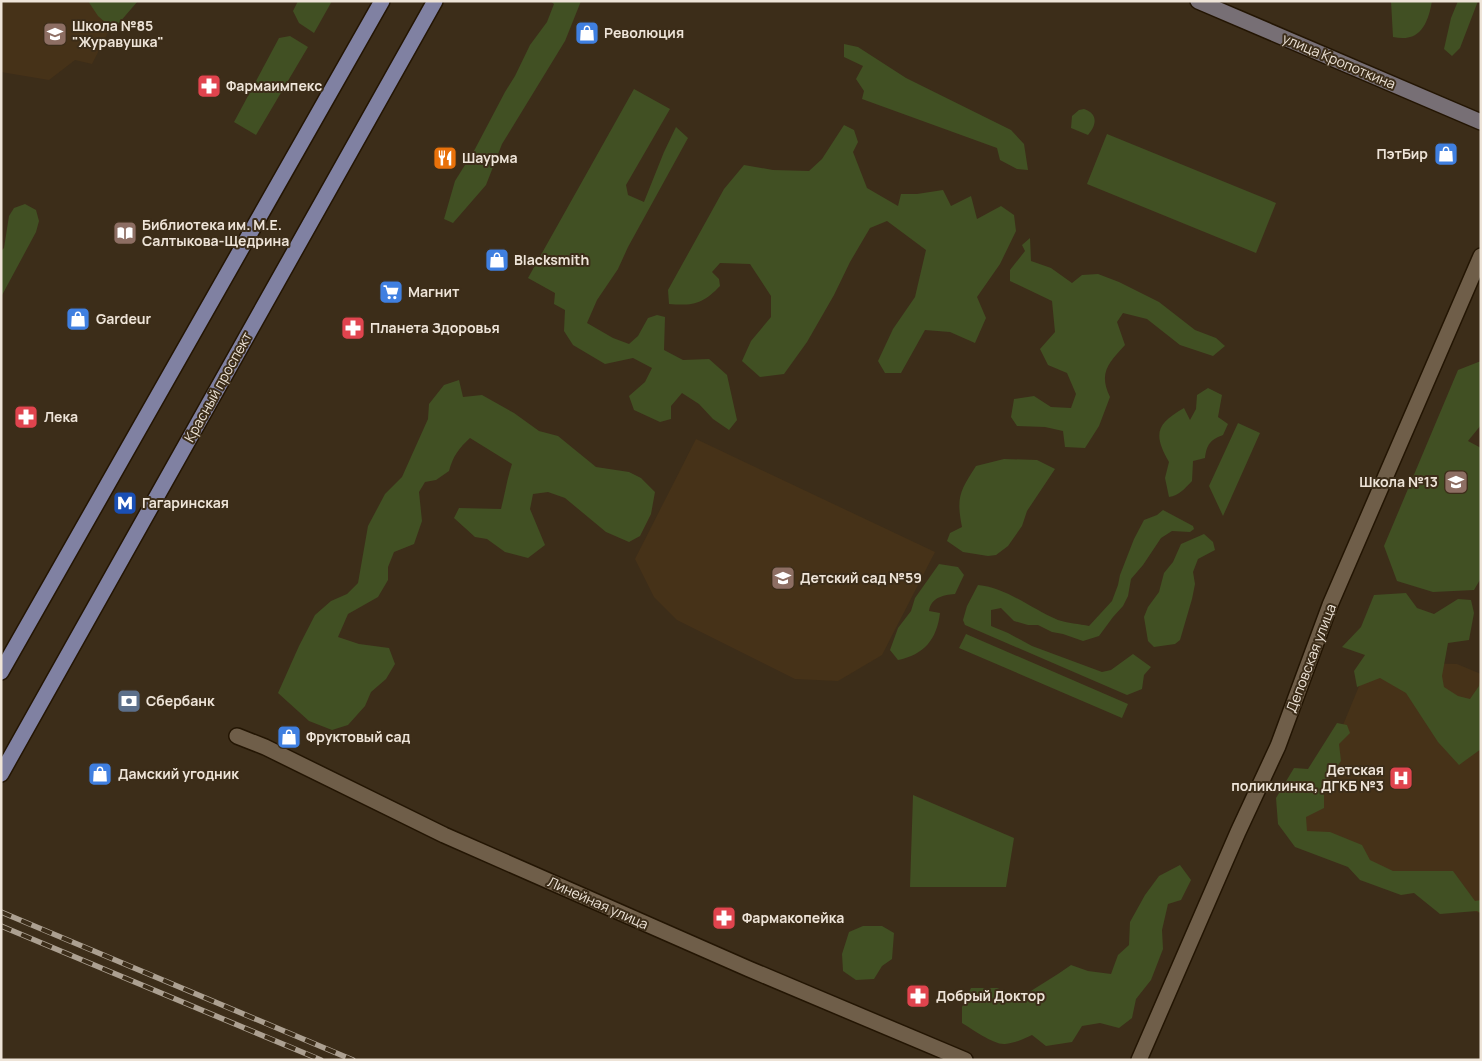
<svg xmlns="http://www.w3.org/2000/svg" width="1482" height="1061" font-family="Manrope,sans-serif">
	<style>
		.built { fill: #463218 }
		.green { fill: #415023 }
		.lines { fill: none; stroke-linecap: round; stroke-linejoin: round }
		.minor-casing { stroke: #231503; stroke-width: 18 }
		.secondary-casing { stroke: #231503; stroke-width: 18 }
		.primary-casing { stroke: #231503; stroke-width: 18 }
		.minor { stroke: #6f5e49; stroke-width: 15 }
		.secondary { stroke: #776f75; stroke-width: 15 }
		.primary { stroke: #8081a2; stroke-width: 15 }
		.rail-casing { stroke: #aca091; stroke-width: 5.5 }
		.rail { stroke: #3c2d19; stroke-width: 4; stroke-dasharray: 11; stroke-linecap: butt }
		.labels { text-anchor: middle; stroke-width: 4; stroke-linejoin: round; paint-order: stroke }
		.poi-label { font-size: 14px; font-weight: bold; fill: #eee4d8; stroke: #3c2d19; text-anchor: start }
		.street-label { font-size: 14px; fill: #eee4d8; stroke: #3c2d19 }
	</style>
	<rect width="100%" height="100%" fill="#3c2d19"/>
	<path class="built" d="M1,1H117L121,7L92,64L75,60L49,80L1,72Z
		M696,439L935,552L882,655L838,681L795,679L677,620L654,597L635,559Z
		M1369,662L1457,664L1481,674V914L1298,834Z"/>
	<path class="green" d="M88,1H138L112,31L106,23L98,16Z
		M298,1H332L314,33L299,23L293,11Z
		M550,1H581L565,41L502,144L486,185L453,223L444,219L455,181L475,149L505,92L515,76L530,45L547,22L554,4Z
		M1391,1H1432C1428,24 1420,43 1393,37Z
		M1458,1H1478L1460,48L1452,56L1444,49L1451,18Z
		M290,36L308,47L256,135L234,122L279,38Z
		M844,44L858,47L906,78L1011,130L1024,144L1028,170L1017,169L1000,160L997,148L862,99L864,91L856,79L863,66L844,57Z
		M634,89L670,109L626,185L628,195L644,202L664,152L676,127L688,138L628,247L618,269L597,300L587,323L613,338L629,344L638,336L648,318L657,315L665,317L664,350L683,360L709,359L727,375L737,420L729,430L713,419L699,404L682,393L671,406V419L660,422L634,410L629,396L645,382L652,368L633,358L605,364L573,345L564,331L565,310L554,304L555,293L528,278Z
		M1084,109C1099,114 1096,126 1088,135L1071,128L1072,116L1079,110Z
		M844,125L854,130L858,142L853,152L867,188L898,206L901,194H917L943,190L951,206L971,196L977,219L1001,206L1014,215L1016,231L1000,264L977,297L986,318L975,343L950,332L925,330L901,373H885L878,361L893,329L915,297L926,250L887,221L870,228L850,262L834,295L807,342L784,374L760,377L742,361L751,341L771,317V296L750,264L720,263L712,272L719,279L720,286C703,304 693,306 669,304L668,290L724,189L744,165L773,170L809,171L822,159Z
		M1107,134L1276,203L1256,253L1087,184Z
		M25,204L36,210L39,221L36,232L1,297V251L4,248L9,216L14,208Z
		M1030,238L1031,261L1051,268L1072,283L1082,275L1098,274L1119,282L1159,302L1195,330L1216,338L1225,346L1213,356L1180,345L1147,319L1123,313L1117,322L1125,345C1109,363 1098,372 1110,397L1099,426L1085,448L1065,447L1063,431L1045,427L1017,426L1011,417L1014,399L1034,396L1051,407L1071,408L1076,394L1067,373L1048,365L1040,349L1055,332L1052,301L1010,281V270L1025,251L1022,245Z
		M1481,361V425L1468,441L1481,448V578L1474,590L1433,592L1397,581L1384,546L1458,370Z
		M459,380L463,397L482,395L514,413L539,431L558,436L596,467L629,472L641,478L655,492L651,514L640,536L629,542L606,532L565,498L548,492L533,494L530,509L545,545L528,558L505,552L487,539L475,537L454,518L459,508L501,509C505,494 507,479 512,464L470,438C459,448 453,456 449,471L436,480L425,482L419,492L422,521L414,544L394,552L388,567V580L378,597L348,614L338,637L359,644L389,648L395,664L386,679L371,692L365,706L348,725L332,730L309,721L278,693L299,646L315,615L331,601L347,594L358,583L368,526L385,494L402,477L428,419L429,404L444,385Z
		M1208,388L1222,395L1218,417L1228,424L1223,435C1210,440 1207,444 1205,458L1193,461L1192,481C1185,488 1179,496 1169,497L1165,478L1169,462C1153,434 1156,424 1184,408L1190,420L1196,409L1197,395Z
		M1238,423L1260,433L1223,516L1209,486Z
		M1004,459L1037,460L1055,469L1027,511L1022,526L1008,546L996,555L988,556L963,552L947,541L950,533L962,527C956,497 960,491 976,466Z
		M1163,510L1193,526L1194,529L1190,532L1172,531L1161,538L1143,565L1131,579L1128,596L1123,606L1113,617L1099,636L1083,641L1063,634L1052,632L1038,625H1028L1014,621L1001,608L991,610V626L1008,633L1032,646L1102,672L1111,670L1133,654L1151,667L1144,675L1142,689L1127,695L965,625L963,620L967,606L978,585C1008,588 1031,609 1058,620C1067,623 1080,624 1089,626L1112,601L1118,585L1120,575L1134,539L1144,520L1157,515Z
		M1204,534L1213,542L1215,550L1198,559L1193,572L1195,584L1192,599L1180,640L1175,644L1154,647L1148,641L1144,617L1148,607L1159,592L1164,573L1173,562L1181,544Z
		M939,564L958,567L964,575L955,594C942,595 931,598 929,611L940,613C937,639 924,655 898,660L890,650L898,628L911,611L915,598Z
		M1406,593L1417,608L1434,614L1458,599L1471,600L1474,613L1469,640L1448,643L1442,676L1444,687L1458,696L1470,699L1479,686L1481,676V749L1459,765L1438,742L1406,693L1380,678L1357,687L1354,671L1365,655L1342,647L1361,627L1374,595Z
		M966,634L1128,704L1122,718L959,648Z
		M1337,723L1347,725L1350,733L1339,744L1341,761L1324,785V808L1306,817L1307,831L1330,832L1362,845L1370,860L1393,871H1453L1475,901L1481,900V913L1477,911L1440,914L1414,893L1401,895L1360,880L1348,867L1295,847L1278,824L1276,798L1294,768L1308,769Z
		M913,795L1014,838L1006,887H910Z
		M1180,865L1191,880L1181,900L1168,904L1162,930L1163,949L1151,980L1136,999L1132,1018L1119,1028L1100,1023L1082,1026L1072,1042L1046,1046L1032,1035C1024,1039 1015,1043 1005,1044C994,1045 972,1029 962,1023V1007L971,988H997L1021,998C1037,986 1055,977 1071,965L1088,971L1111,974L1118,955L1129,945L1130,922L1145,895L1159,876Z
		M863,926H882L894,933L892,959L882,966L874,979L856,980L843,971L842,954L849,932Z"/>
	<g class="lines">
		<g class="minor-casing">
			<path id="minor" d="M237,736L265,747L444,835L749,969L965,1060
				M1139,1060L1238,832L1278,746L1330,605L1481,256"/>
		</g>
		<g class="secondary-casing">
			<path id="secondary" d="M1198,1L1481,122"/>
		</g>
		<g class="primary-casing">
			<path id="primary" d="M1,672L382,1
				M1,774L435,1"/>
		</g>
		<use href="#minor" class="minor"/>
		<use href="#secondary" class="secondary"/>
		<use href="#primary" class="primary"/>
		<g class="rail-casing">
			<path id="rail" d="M1,912L353,1060
				M1,926L321,1060"/>
		</g>
		<use href="#rail" class="rail"/>
	</g>
	<defs>
		<g id="shop-square" transform="scale(1.25)"><rect x="-9" y="-9" width="18" height="18" rx="4" fill="#3f7fe0" stroke="#3c2d19"/><path d="M-5-2.5h2.3a2.7 3.5 0 0 1 5.4 0H5L5.5 6h-11ZM-1.5-2.5h3a1.5 2.3 0 0 0-3 0Z" fill="#fff"/></g>
		<g id="school-square" transform="scale(1.25)"><rect x="-9" y="-9" width="18" height="18" rx="4" fill="#8d6e63" stroke="#3c2d19"/><path d="M0-5L7-2L0 1L-7-2ZM-4 1L0 2.5L4 1V4Q0 6-4 4Z" fill="#fff"/></g>
		<g id="pharmacy-square" transform="scale(1.25)"><rect x="-9" y="-9" width="18" height="18" rx="4" fill="#e0444e" stroke="#3c2d19"/><path d="M-2-6h4v4h4v4h-4v4h-4v-4h-4v-4h4Z" fill="#fff"/></g>
		<g id="restaurant-square" transform="scale(1.25)"><rect x="-9" y="-9" width="18" height="18" rx="4" fill="#e8710a" stroke="#3c2d19"/><path d="M-5-6h1v4h1v-4h1v4h1v-4h1v5L-1.5 .5V6h-2V.5L-5-1ZM5-6V6H3V1.5H1.5Q1.5-4 5-6Z" fill="#fff"/></g>
		<g id="library-square" transform="scale(1.25)"><rect x="-9" y="-9" width="18" height="18" rx="4" fill="#8d6e63" stroke="#3c2d19"/><path d="M-6-4Q-3-5.5-.7-3.5V5Q-3 3-6 4ZM6-4Q3-5.5 .7-3.5V5Q3 3 6 4Z" fill="#fff"/></g>
		<g id="supermarket-square" transform="scale(1.25)"><rect x="-9" y="-9" width="18" height="18" rx="4" fill="#3f7fe0" stroke="#3c2d19"/><path d="M-6-5.5h2.5l.6 2H6L4.5 2H-2.5L-4.4-4H-6ZM-1.5 3.2a1.3 1.3 0 1 0 .1 0ZM3 3.2a1.3 1.3 0 1 0 .1 0Z" fill="#fff"/></g>
		<g id="metro-square" transform="scale(1.25)"><rect x="-9" y="-9" width="18" height="18" rx="4" fill="#1a4fb4" stroke="#3c2d19"/><path d="M-5.5 5V-5H-3L0 0L3-5H5.5V5H3V-.5L0 4L-3-.5V5Z" fill="#fff"/></g>
		<g id="bank-square" transform="scale(1.25)"><rect x="-9" y="-9" width="18" height="18" rx="4" fill="#5c6f8a" stroke="#3c2d19"/><path d="M-6-4H6V4H-6ZM0-2.3a2.3 2.3 0 1 0 0 4.6a2.3 2.3 0 1 0 0-4.6Z" fill="#fff"/></g>
		<g id="hospital-square" transform="scale(1.25)"><rect x="-9" y="-9" width="18" height="18" rx="4" fill="#e0444e" stroke="#3c2d19"/><path d="M-5-5h3v3.5h4V-5h3V5h-3V1.5h-4V5h-3Z" fill="#fff"/></g>
	</defs>
	<g fill-rule="evenodd">
		<use href="#shop-square" x="587" y="33"/>
		<use href="#school-square" x="55" y="34"/>
		<use href="#pharmacy-square" x="209" y="86"/>
		<use href="#shop-square" x="1446" y="154"/>
		<use href="#restaurant-square" x="445" y="158"/>
		<use href="#library-square" x="125" y="233"/>
		<use href="#shop-square" x="497" y="260"/>
		<use href="#supermarket-square" x="391" y="292"/>
		<use href="#shop-square" x="78" y="319"/>
		<use href="#pharmacy-square" x="353" y="328"/>
		<use href="#pharmacy-square" x="26" y="417"/>
		<use href="#school-square" x="1456" y="482"/>
		<use href="#metro-square" x="125" y="503"/>
		<use href="#school-square" x="783" y="578"/>
		<use href="#bank-square" x="129" y="701"/>
		<use href="#shop-square" x="289" y="737"/>
		<use href="#shop-square" x="100" y="774"/>
		<use href="#hospital-square" x="1401" y="778"/>
		<use href="#pharmacy-square" x="724" y="918"/>
		<use href="#pharmacy-square" x="918" y="996"/>
	</g>
	<g class="labels">
		<g class="poi-label">
			<text x="72" y="31">Школа №85<tspan x="72" dy="16">"Журавушка"</tspan></text>
			<text x="604" y="38">Революция</text>
			<text x="226" y="91">Фармаимпекс</text>
			<text x="1428" y="159" text-anchor="end">ПэтБир</text>
			<text x="462" y="163">Шаурма</text>
			<text x="142" y="230">Библиотека им. М.Е.<tspan x="142" dy="16">Салтыкова-Щедрина</tspan></text>
			<text x="514" y="265">Blacksmith</text>
			<text x="408" y="297">Магнит</text>
			<text x="96" y="324">Gardeur</text>
			<text x="370" y="333">Планета Здоровья</text>
			<text x="44" y="422">Лека</text>
			<text x="1438" y="487" text-anchor="end">Школа №13</text>
			<text x="142" y="508">Гагаринская</text>
			<text x="800" y="583">Детский сад №59</text>
			<text x="146" y="706">Сбербанк</text>
			<text x="306" y="742">Фруктовый сад</text>
			<text x="1384" y="775" text-anchor="end">Детская<tspan x="1384" dy="16">поликлинка, ДГКБ №3</tspan></text>
			<text x="118" y="779">Дамский угодник</text>
			<text x="742" y="923">Фармакопейка</text>
			<text x="936" y="1001">Добрый Доктор</text>
		</g>
		<g class="street-label">
			<text transform="translate(1339 61) rotate(23)" y="5">улица Кропоткина</text>
			<text transform="translate(218 387) rotate(-61)" y="5">Красный проспект</text>
			<text transform="translate(1311 658) rotate(-69)" y="5">Деповская улица</text>
			<text transform="translate(598 903) rotate(24)" y="5">Линейная улица</text>
		</g>
	</g>
	<rect width="1482" height="1061" fill="none" stroke="#eee4d8" stroke-width="5"/>
</svg>
